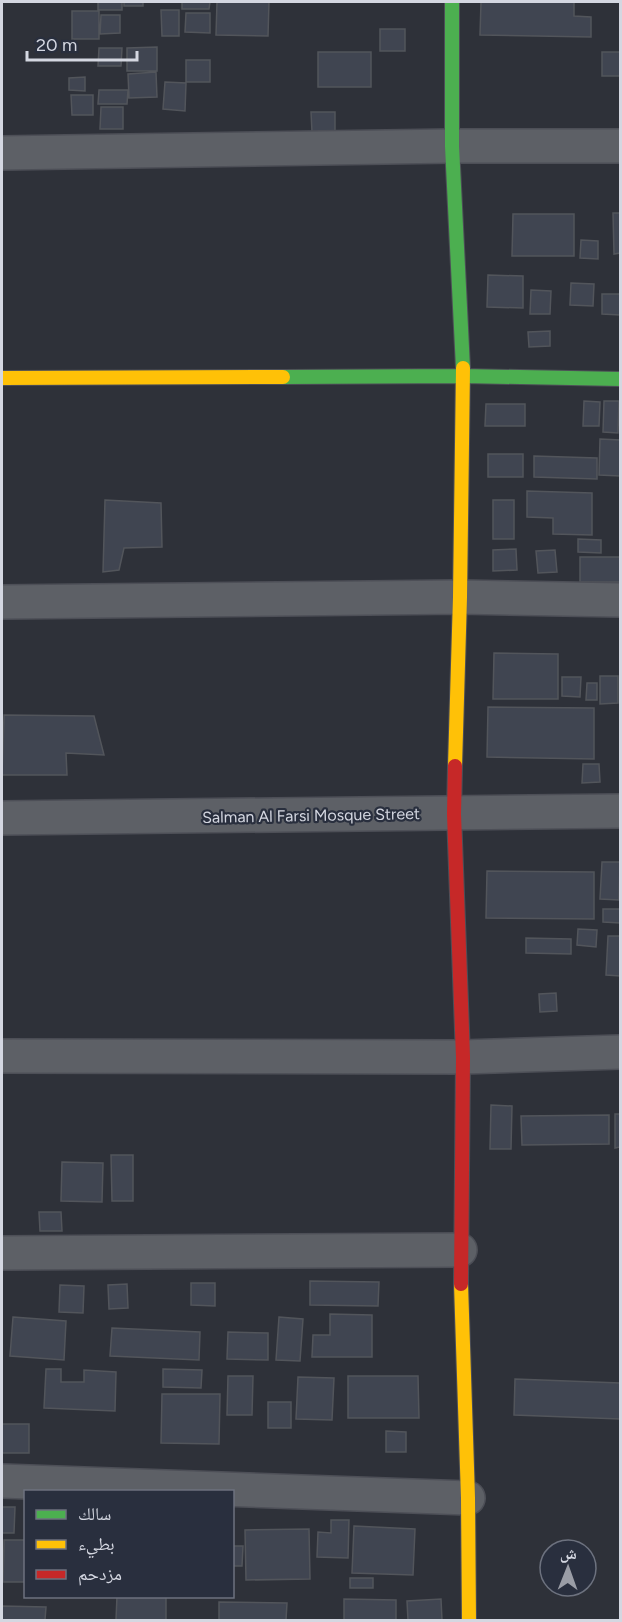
<svg xmlns="http://www.w3.org/2000/svg" width="622" height="1622" font-family="Figtree,'Noto Naskh Arabic',sans-serif">
	<style>
		.building { fill: #404551; stroke: #52555b; stroke-width: 1.5 }
		.lines { fill: none; stroke-linecap: round; stroke-linejoin: round }
		.street-casing { stroke: #4d4f57; stroke-width: 36 }
		.fast-casing { stroke: #4d4f57; stroke-width: 16 }
		.slow-casing { stroke: #4d4f57; stroke-width: 16 }
		.jam-casing { stroke: #4d4f57; stroke-width: 16 }
		.street { stroke: #5d6066; stroke-width: 33 }
		.fast { stroke: #4caf50; stroke-width: 14 }
		.slow { stroke: #ffc107; stroke-width: 14 }
		.jam { stroke: #c62828; stroke-width: 14 }
		.labels { text-anchor: middle; stroke-width: 4.5; stroke-linejoin: round; paint-order: stroke }
		.street-label { font-size: 16px; fill: #d4d7e1; stroke: #292f3e }
	</style>
	<rect width="100%" height="100%" fill="#2e3139"/>
	<path class="building" d="M98,2H122V10H98Z
		M124,2H143V6H124Z
		M182,2H210L209,9H182Z
		M217,2H269L268,36L216,35Z
		M481,2H574V16L591,17V37L480,35Z
		M161,10H179V36H162Z
		M72,11H99V39H72Z
		M186,13H210V33L185,32Z
		M101,15H120V33L100,34Z
		M380,29H405V51H380Z
		M157,47V71H127V48Z
		M99,48H122L121,66H98Z
		M318,52H371V87H318Z
		M602,52H620V76H602Z
		M186,60H210V82H186Z
		M156,72L157,97L129,98L128,74Z
		M85,77V91L69,90V78Z
		M165,82L186,83L185,111L163,109Z
		M99,90H128L127,104H98Z
		M71,95H93V115H72Z
		M101,107H123V129H100Z
		M311,112H335V131L312,132Z
		M613,213H620V253L614,254Z
		M513,214H574V256H512Z
		M581,240L598,241V259L580,258Z
		M488,275L523,276V308L487,307Z
		M571,283L594,284L593,306L570,305Z
		M531,290L551,291L550,314H530Z
		M602,294H620V315L602,314Z
		M550,331V346L529,347L528,332Z
		M584,401L600,402L599,426H583Z
		M604,401H619L618,433L603,432Z
		M486,404H525V426H485Z
		M600,439L620,440V476L599,475Z
		M488,454H523V477H488Z
		M534,456L597,458V479L534,477Z
		M527,491L592,493V535L553,534V518L527,517Z
		M105,500L161,503L162,547L124,548L119,570L103,572Z
		M493,500H514V539H493Z
		M578,539L601,540V553L578,552Z
		M516,549L517,570L493,571V550Z
		M555,550L557,572L538,573L536,551Z
		M580,557H620V582H580Z
		M494,653L558,654V699H493Z
		M600,676H618V703L600,704Z
		M562,677H581L580,697L562,696Z
		M587,683H597V700H586Z
		M488,707L594,708V759L487,757Z
		M4,715L94,716L104,755L66,753L67,775H2Z
		M583,764H599L600,782L582,783Z
		M602,862H620L619,900L600,899Z
		M487,871L594,872V919L486,918Z
		M603,909H620V923L603,922Z
		M578,929L597,930L596,947L577,945Z
		M608,936H620V976L606,975Z
		M526,938L571,939V954L526,953Z
		M556,993L557,1011L540,1012L539,994Z
		M491,1105L512,1106L511,1149H490Z
		M615,1114H620V1147L615,1148Z
		M609,1115V1144L522,1145L521,1116Z
		M111,1155H133V1201H112Z
		M62,1162L103,1163L102,1202L61,1201Z
		M39,1212H61L62,1231H40Z
		M310,1281L379,1282L378,1306L310,1305Z
		M191,1283H215V1306L191,1305Z
		M127,1284L128,1308L109,1309L108,1285Z
		M60,1285L84,1286L83,1313L59,1312Z
		M330,1314L372,1315V1357H312L313,1335H330Z
		M13,1317L66,1321L64,1360L10,1356Z
		M279,1317L303,1319L300,1361L276,1360Z
		M112,1328L200,1332L199,1360L110,1356Z
		M228,1332L268,1333V1360L227,1359Z
		M46,1369H61V1382H84V1370L116,1372L115,1411L44,1408Z
		M163,1369L202,1370L201,1388L163,1387Z
		M228,1376H253L252,1415H227Z
		M348,1376H418L419,1418H348Z
		M298,1377L334,1378L332,1420L296,1419Z
		M515,1379L620,1383V1419L514,1415Z
		M162,1394H220L219,1444L161,1443Z
		M268,1402H291V1428H268Z
		M2,1424H29V1453H2Z
		M386,1431L406,1432V1452H386Z
		M2,1507H15L14,1533H2Z
		M331,1520H349L348,1558L317,1557L318,1532L331,1533Z
		M354,1526L415,1529L413,1575L352,1573Z
		M309,1529L310,1579L246,1580L245,1530Z
		M4,1540H26V1582H3Z
		M232,1546H243L242,1566H232Z
		M350,1578H373V1588H350Z
		M117,1596H166V1620H116Z
		M344,1599L396,1600V1620H344Z
		M441,1599L442,1620H408L407,1601Z
		M219,1602L287,1603L286,1620H219Z
		M2,1606L46,1607L45,1620H2Z"/>
	<g class="lines">
		<g class="street-casing">
			<path id="street" d="M2,153L452,146H620
				M2,602L460,597L620,600
				M2,818L620,811
				M2,1056L463,1057L620,1052
				M2,1253L460,1250
				M2,1481L468,1498"/>
		</g>
		<g class="fast-casing">
			<path id="fast" d="M452,2V146L463,368
				M283,377L463,376L620,379"/>
		</g>
		<g class="slow-casing">
			<path id="slow" d="M2,378L283,377
				M455,766L460,597L463,368
				M461,1284L468,1498L469,1620"/>
		</g>
		<g class="jam-casing">
			<path id="jam" d="M455,766L454,814L463,1057L461,1284"/>
		</g>
		<use href="#street" class="street"/>
		<use href="#fast" class="fast"/>
		<use href="#slow" class="slow"/>
		<use href="#jam" class="jam"/>
	</g>
	<g class="labels">
		<g class="street-label">
			<text transform="translate(311 815) rotate(-1)" y="6">Salman Al Farsi Mosque Street</text>
		</g>
	</g>
	<rect width="622" height="1622" fill="none" stroke="#d4d7e1" stroke-width="6"/>
	<rect x="24" y="1490" width="210" height="108" fill="#292f3e" stroke="#6d727f" stroke-width="1.5"/>
	<rect x="36" y="1510" width="30" height="9" fill="#4caf50" stroke="#6d727f" stroke-width="1.5"/>
	<text x="78" y="1520" font-size="18" fill="#d4d7e1">سالك</text>
	<rect x="36" y="1540" width="30" height="9" fill="#ffc107" stroke="#6d727f" stroke-width="1.5"/>
	<text x="78" y="1550" font-size="18" fill="#d4d7e1">بطيء</text>
	<rect x="36" y="1570" width="30" height="9" fill="#c62828" stroke="#6d727f" stroke-width="1.5"/>
	<text x="78" y="1580" font-size="18" fill="#d4d7e1">مزدحم</text>
	<g transform="translate(568 1568) rotate(1)"><circle r="28" fill="#292f3e" stroke="#6d727f" stroke-width="1.5"/>
	<path d="M0-4.5L10 22L0 15L-10 22Z" fill="#9a9da6"/>
	<text y="-9" font-size="16" font-weight="bold" text-anchor="middle" fill="#d4d7e1">ش</text>
	</g>
	<path d="M27 51v9h110v-9" fill="none" stroke="#d4d7e1" stroke-width="3"/>
	<text x="36" y="51" font-size="18" fill="#d4d7e1" stroke="#292f3e" stroke-width="4.5" paint-order="stroke">20 m</text>
</svg>
